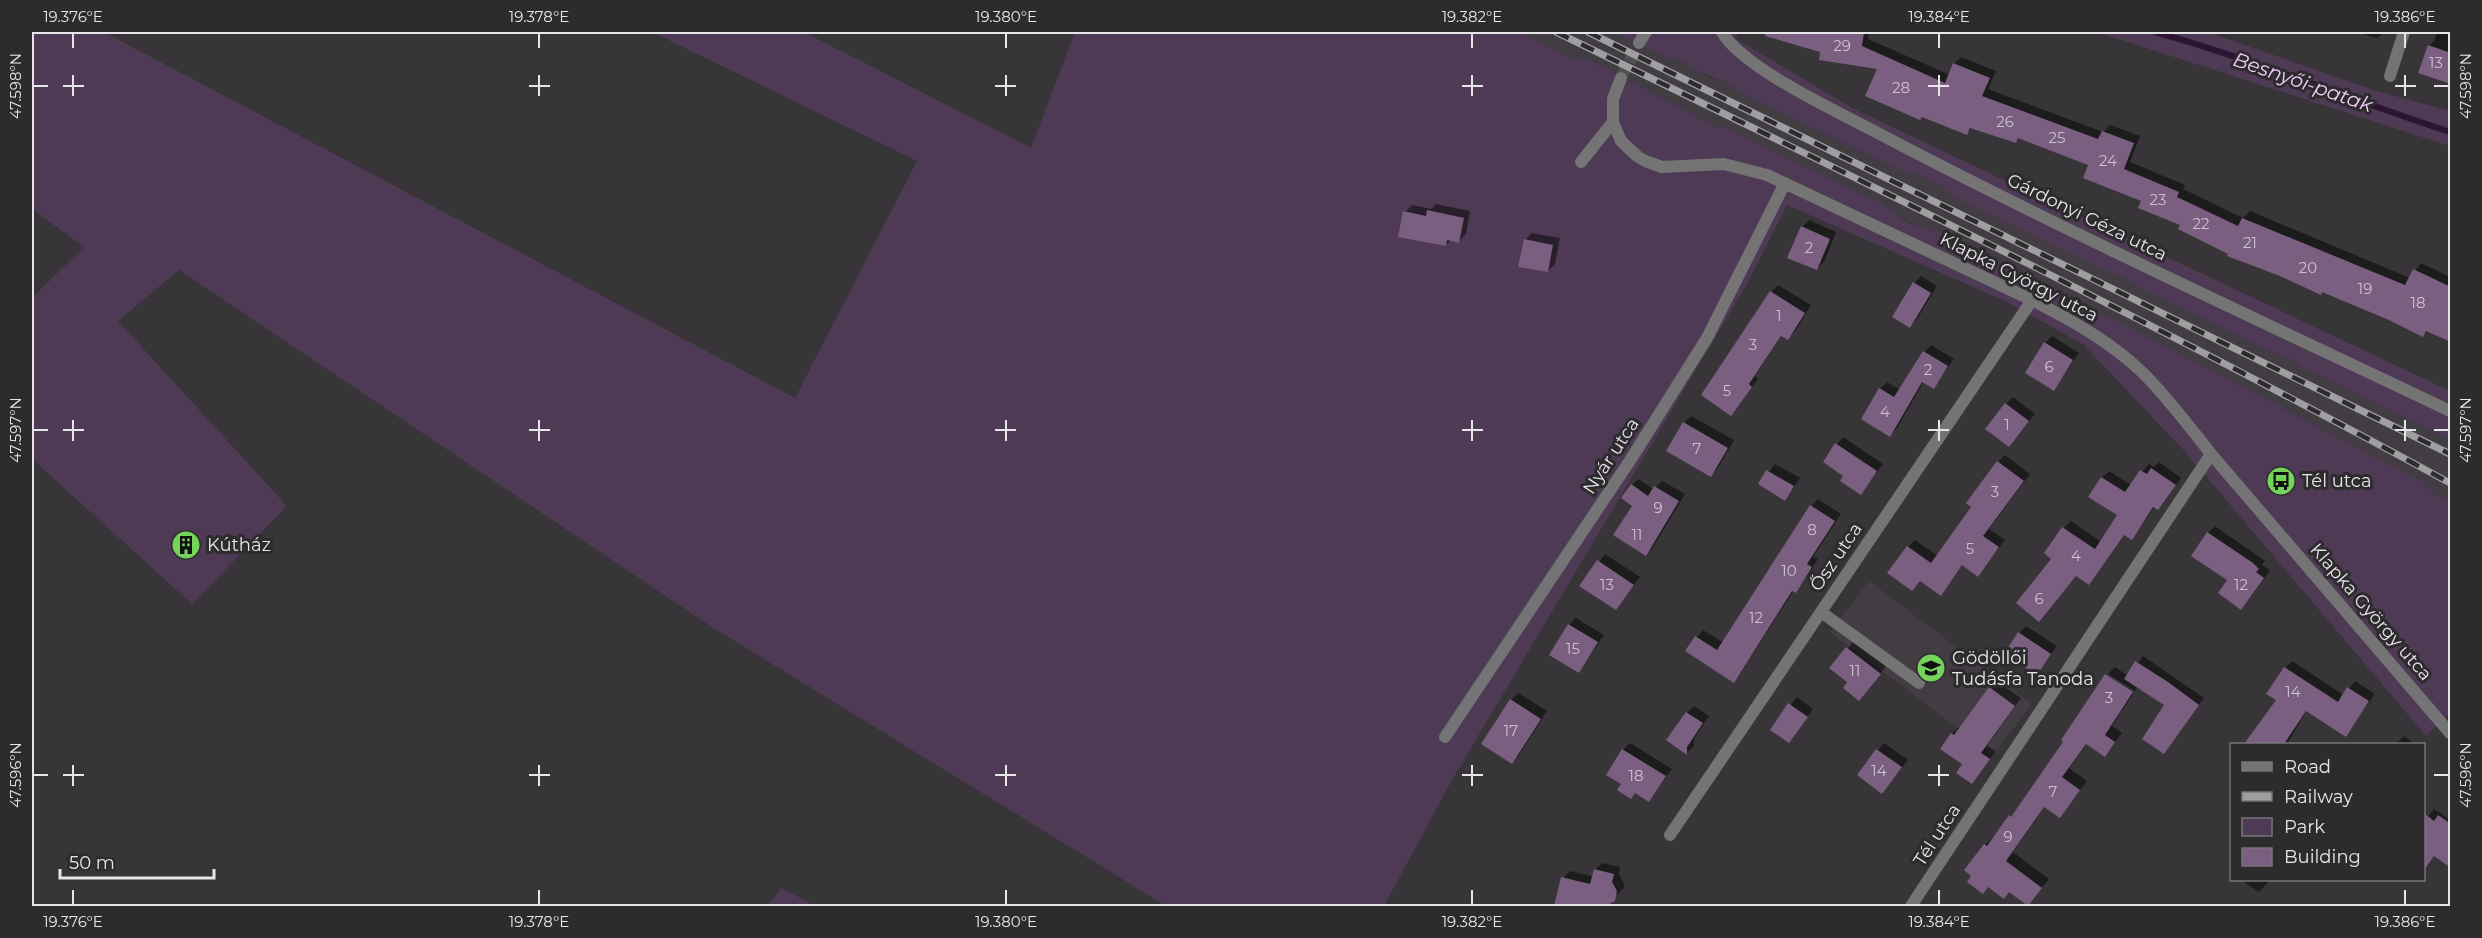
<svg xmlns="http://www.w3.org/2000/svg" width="2482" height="938" font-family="Montserrat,sans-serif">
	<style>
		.built { fill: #423c43 }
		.green { fill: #4e3a54 }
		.shadow { fill: #0007 }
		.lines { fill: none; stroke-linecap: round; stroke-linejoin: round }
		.stream { stroke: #2c1532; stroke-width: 6 }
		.building { fill: #7a5f81 }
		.minor-tunnel { stroke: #514f51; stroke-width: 12; stroke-dasharray: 12 6; stroke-linecap: butt }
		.service { stroke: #757475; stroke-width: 12 }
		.minor { stroke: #757475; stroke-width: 12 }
		.rail-casing { stroke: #9f9ea0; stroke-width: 7 }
		.rail { stroke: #2d2b2d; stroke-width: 4.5; stroke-dasharray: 14; stroke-linecap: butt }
		.ticks { fill: none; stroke: #e6e5e7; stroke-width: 2 }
		.labels { text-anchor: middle; stroke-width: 6; stroke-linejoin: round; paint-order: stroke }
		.number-label { font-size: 15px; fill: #cbc4ce }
		.street-label { font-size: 18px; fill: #e6e5e7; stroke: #2d2b2d }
		.poi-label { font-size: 18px; fill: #e6e5e7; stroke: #2d2b2d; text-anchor: start }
		.water-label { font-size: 20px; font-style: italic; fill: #f1ccfa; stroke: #2d2b2d }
		.neatline { fill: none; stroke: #e6e5e7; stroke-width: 2 }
		.ticks-label { font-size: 15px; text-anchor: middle; fill: #e6e5e7 }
	</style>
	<rect width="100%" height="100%" fill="#373537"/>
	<path class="built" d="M1519,32H1614L1669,59L1677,58L1711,78L1723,81L1744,94L1901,171L1913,172L1947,189L1956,198L2104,270L2127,279L2137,286L2268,351L2292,359L2303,368L2450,439V502L2433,492L2425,483L2118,321L2095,312L2085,304L1938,231L1926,230L1892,214L1883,204L1726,128L1715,126L1592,61L1570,57Z
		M1869,581L2032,704L1993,755L1830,632Z"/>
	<path class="green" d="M32,32H104L795,398L917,161L652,32H804L1031,148L1075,32H1519L1570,57L1592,61L1715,126L1726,128L1883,204C1896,219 1918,229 1938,231L2085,304L2095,312L2118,321L2425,483L2433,492L2450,502V713L2426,736L2188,455L2083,344L2005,301L1787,205L1748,282L1452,780L1384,906H1166L715,629L179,270L118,321L287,506L192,604L32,459V298L84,247L32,209Z
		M1614,32H1738L1736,39L1852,108L2450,391V439L2303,368L2292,359L2268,351L2137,286L2127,279L2104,270L1955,198C1941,184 1920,173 1901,171L1744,94L1723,81L1698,71L1677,58L1669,59Z
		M2097,32H2207L2377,91L2450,111V146Z
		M782,888L815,906H767Z"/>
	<path class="shadow" d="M1772,32H1869L1868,39L1950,75L1954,64L1961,57L1996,71L1988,89L2103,132L2110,125L2140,136L2130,162L2185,185L2183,189L2243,218L2250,211L2410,278L2421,263L2450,277V341L2428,331L2423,335L2390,319L2230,253L2143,201L2090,164L2020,137L2016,141L1973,127L1966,133L1879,68L1770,36Z
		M2357,32H2384L2377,38Z
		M2437,32H2450V83L2429,46L2434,41Z
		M1436,204L1470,211L1466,234L1459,241L1451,240L1446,245L1405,212L1412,205L1431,209Z
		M1809,220L1836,232L1824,262L1817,269L1802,227Z
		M1532,233L1560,238L1555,264L1548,271L1525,240Z
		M1921,276L1937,286L1917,319L1910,326L1914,283Z
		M1778,285L1811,305L1795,331L1788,338L1782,335L1755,376L1758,379L1731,414L1771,292Z
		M2052,336L2079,353L2054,390L2045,343Z
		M1931,345L1954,359L1934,387L1924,381L1897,428L1890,435L1880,389L1887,382L1900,390L1924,352Z
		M2013,397L2035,414L2009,445L2006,404Z
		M1691,416L1734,440L1718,468L1711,475L1668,451L1684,423Z
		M1843,437L1883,464L1861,493L1845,476L1837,444Z
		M2005,455L2030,474L1989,529L2005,540L1978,575L1963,564L1941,594L1908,547L1915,540L1938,556L1973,506L1998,462Z
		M2159,462L2181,478L2165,501L2158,508L2155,506L2132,538L2125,534L2077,575L2039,620L2054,558L2046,553L2064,528L2071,521L2101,542L2119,515L2102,478L2109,471L2131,485L2149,464L2154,467Z
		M1775,464L1800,478L1785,499L1760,484Z
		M1638,479L1654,489L1662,481L1685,494L1653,547L1646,554L1634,506L1632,485Z
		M1818,499L1841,514L1813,557L1818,559L1802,584L1794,590L1740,674L1733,681L1687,651L1703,630L1724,643L1811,506Z
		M2215,526L2265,561L2262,565L2270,570L2248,601L2229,580L2208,533Z
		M178 543a10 10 0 1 1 20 0a10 10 0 1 1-20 0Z
		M1605,554L1640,577L1616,608L1582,585Z
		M1576,618L1604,635L1579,671L1569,625Z
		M2026,626L2057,646L2037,673L2019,633Z
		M1854,641L1886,666L1866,692L1831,668Z
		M2143,656L2204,698L2164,752L2166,704L2138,686L2135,691L2108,674L2115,667L2128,676Z
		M2292,661L2344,695L2355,681L2375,694L2345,735L2307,710L2287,744H2250L2247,743L2278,700L2285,668Z
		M2106,677L2133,694L2112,726L2122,733L2105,755L2087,743L2069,768L2087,781L2060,816L2045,806L2013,852L2049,879L2028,904L2010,891L2004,897L1985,845L1993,837L1995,838L2018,808L2066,742Z
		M1997,681L2021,698L1987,746L1996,751L1972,782L1952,734L1959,727L1961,728Z
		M1518,693L1547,711L1519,755L1512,762L1511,700Z
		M1797,697L1813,709L1789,742L1772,730Z
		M1694,706L1709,716L1694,739V746L1687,753V713Z
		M2404,736L2415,744H2396Z
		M1630,743L1672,769L1649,800L1623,784V750Z
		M1884,743L1908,760L1882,792L1859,775Z
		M2434,809L2450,820V866L2435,854L2426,864L2424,862V822Z
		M1602,863L1620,867L1619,874L1624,884V888L1613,898L1611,906H1556L1563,878L1570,871L1594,877L1595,870Z
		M2241,880H2270L2259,892Z"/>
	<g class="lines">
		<path class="stream" d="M2155,32C2255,60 2352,100 2450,132"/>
	</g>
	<path class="building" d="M1766,32H1864L1862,46L1945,83L1953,63L1990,78L1982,96L2098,139L2102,131L2134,143L2124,169L2179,192L2177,197L2238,226L2242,218L2405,285L2413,269L2451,287V342L2426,331L2423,337L2389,320L2322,292L2321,295L2280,276L2227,256L2228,254L2178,229L2180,225L2138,208L2141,201L2083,178L2088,165L2018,138L2016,143L1970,128L1967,135L1922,117L1920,120L1865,96L1877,69L1819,60L1820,52L1765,36Z
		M2428,45L2451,53V84L2418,73Z
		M1427,210L1464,218L1459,243L1447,240L1446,246L1398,237L1403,211L1426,216Z
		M1801,226L1830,239L1817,270L1787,258Z
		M1524,239L1553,245L1548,272L1518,267Z
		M1913,282L1931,293L1910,328L1892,317Z
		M1770,291L1805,313L1788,340L1781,336L1749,384L1752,387L1731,416L1701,395Z
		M2044,342L2073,360L2054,391L2025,373Z
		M1923,351L1948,366L1934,389L1922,382L1890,437L1861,419L1879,388L1894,397Z
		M2005,403L2029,421L2009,447L1985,429Z
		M1683,422L1728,448L1711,477L1666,451Z
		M1835,443L1877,471L1861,495L1840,481L1843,476L1823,462Z
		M1997,461L2024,481L1983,536L1999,547L1978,577L1962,565L1941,596L1920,581L1912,591L1887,573L1907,546L1931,563L1971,507L1966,503Z
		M2151,468L2176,485L2158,510L2153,507L2132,540L2124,535L2089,585L2076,576L2039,622L2016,603L2051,559L2044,553L2062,527L2095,549L2117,515L2088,497L2101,477L2125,492L2140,470L2147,474Z
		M1766,470L1794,486L1785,501L1758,484Z
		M1631,484L1648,496L1654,486L1679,501L1646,556L1613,535L1632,506L1621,498Z
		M1810,505L1835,521L1807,564L1812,567L1796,593L1792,591L1734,683L1685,651L1695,636L1717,650Z
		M2207,532L2253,563L2259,569L2256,572L2264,578L2241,610L2218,593L2227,580L2191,556Z
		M176 545a10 10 0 1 1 20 0a10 10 0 1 1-20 0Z
		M1597,560L1634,585L1616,610L1579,586Z
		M1568,624L1598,642L1579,673L1549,655Z
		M2018,632L2051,654L2037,675L2004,654Z
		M1846,647L1881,674L1859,701L1843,688L1847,682L1829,668Z
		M2135,661L2168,682L2199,705L2164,754L2142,739L2164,705L2124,679Z
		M2284,667L2338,702L2347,687L2369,701L2346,737L2306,711L2284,744H2244L2276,700L2266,694Z
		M2105,674L2133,692L2105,735L2115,742L2105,757L2086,744L2062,777L2080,790L2060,818L2044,807L2006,861L2042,888L2028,906L2009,892L2004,899L1988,887L1983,894L1967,882L1971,876L1964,870L1984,844L1987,846L2009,815L2011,817L2063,742L2061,740Z
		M1989,687L2015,706L1981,753L1990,759L1972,784L1956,773L1962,764L1940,749L1951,733L1954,735Z
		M1510,699L1541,719L1512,764L1481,744Z
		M1788,703L1808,717L1789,743L1770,730Z
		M1686,712L1703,723L1687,747V755L1666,740Z
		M1622,749L1666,776L1649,802L1635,793L1631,799L1617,790L1621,784L1606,775Z
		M1876,749L1902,767L1882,794L1857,775Z
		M2424,813L2434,821L2438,815L2451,824V868L2434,856L2424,870Z
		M1594,869L1614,874L1612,882L1617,891L1615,901L1606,906H1554L1561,877L1590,884Z"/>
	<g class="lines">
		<path class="minor-tunnel" d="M1621,78L1639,43"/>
		<path class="service" d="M1821,612L1919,683"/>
		<path class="minor" d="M1722,32C1742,67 1834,110 1872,130C2062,230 2257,319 2450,411
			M1639,43L1646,32
			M2390,76L2404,32
			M1621,78L1613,99V122L1621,141L1637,156L1645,161L1662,167L1724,164L1767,175L2032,300C2071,320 2111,342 2143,373C2168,398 2189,426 2211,454L2450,733
			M1581,162L1613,122
			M1445,737L1631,459L1707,338L1785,183
			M1670,835L2032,300
			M1911,906L2211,454"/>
		<g class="rail-casing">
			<path id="rail" d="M1556,32C1857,178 2157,324 2450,483
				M1588,32L2450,454"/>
		</g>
		<use href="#rail" class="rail"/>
	</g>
	<path class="ticks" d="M73,33V48M539,33V48M1006,33V48M1472,33V48M1939,33V48M2405,33V48M73,75V96M539,75V96M1006,75V96M1472,75V96M1939,75V96M2405,75V96M33,86H48M63,86H84M529,86H550M995,86H1016M1462,86H1483M1928,86H1949M2395,86H2416M2434,86H2449M73,420V441M539,420V441M1006,420V441M1472,420V441M1939,420V441M2405,420V441M33,430H48M63,430H84M529,430H550M995,430H1016M1462,430H1483M1928,430H1949M2395,430H2416M2434,430H2449M73,765V786M539,765V786M1006,765V786M1472,765V786M1939,765V786M33,775H48M63,775H84M529,775H550M995,775H1016M1462,775H1483M1928,775H1949M2434,775H2449M73,890V905M539,890V905M1006,890V905M1472,890V905M1939,890V905M2405,890V905"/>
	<defs>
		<g id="bus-disc" transform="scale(1.5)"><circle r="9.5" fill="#75d25b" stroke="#2d2b2d"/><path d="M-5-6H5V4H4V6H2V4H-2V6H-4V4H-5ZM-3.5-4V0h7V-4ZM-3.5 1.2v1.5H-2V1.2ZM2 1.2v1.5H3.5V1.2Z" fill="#111"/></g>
		<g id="building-disc" transform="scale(1.5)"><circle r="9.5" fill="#75d25b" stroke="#2d2b2d"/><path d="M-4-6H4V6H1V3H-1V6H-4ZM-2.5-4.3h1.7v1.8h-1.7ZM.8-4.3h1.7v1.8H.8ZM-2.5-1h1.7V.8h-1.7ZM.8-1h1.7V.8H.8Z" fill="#111"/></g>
		<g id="school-disc" transform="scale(1.5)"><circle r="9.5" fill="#75d25b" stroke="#2d2b2d"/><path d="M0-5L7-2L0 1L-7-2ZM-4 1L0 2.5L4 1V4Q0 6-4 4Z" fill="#111"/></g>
	</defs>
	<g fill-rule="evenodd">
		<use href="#bus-disc" x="2281" y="481"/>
		<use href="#building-disc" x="186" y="545"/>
		<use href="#school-disc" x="1931" y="668"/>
	</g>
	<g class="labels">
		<g class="number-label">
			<text x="1842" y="51">29</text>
			<text x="2436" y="68">13</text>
			<text x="1901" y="93">28</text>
			<text x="2005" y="127">26</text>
			<text x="2057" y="143">25</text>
			<text x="2108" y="166">24</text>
			<text x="2158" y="205">23</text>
			<text x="2201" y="229">22</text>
			<text x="2250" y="248">21</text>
			<text x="1809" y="253">2</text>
			<text x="2308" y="273">20</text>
			<text x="2365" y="294">19</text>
			<text x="2418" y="308">18</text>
			<text x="1779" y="321">1</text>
			<text x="1753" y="350">3</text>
			<text x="2049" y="372">6</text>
			<text x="1928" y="375">2</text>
			<text x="1727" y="396">5</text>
			<text x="1885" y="417">4</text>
			<text x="2007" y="430">1</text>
			<text x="1697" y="454">7</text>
			<text x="1995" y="497">3</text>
			<text x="1658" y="513">9</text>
			<text x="1812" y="535">8</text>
			<text x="1637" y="540">11</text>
			<text x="1970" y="554">5</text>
			<text x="2076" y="561">4</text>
			<text x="1789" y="576">10</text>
			<text x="1607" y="590">13</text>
			<text x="2241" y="590">12</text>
			<text x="2039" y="604">6</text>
			<text x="1756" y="623">12</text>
			<text x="1573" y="654">15</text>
			<text x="1855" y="676">11</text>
			<text x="2293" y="697">14</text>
			<text x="2109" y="703">3</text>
			<text x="1511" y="736">17</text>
			<text x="1879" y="776">14</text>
			<text x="1636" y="781">18</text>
			<text x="2053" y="797">7</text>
			<text x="2008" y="842">9</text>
		</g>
		<g class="street-label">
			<text transform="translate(2087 217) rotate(26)" y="6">Gárdonyi Géza utca</text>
			<text transform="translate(2019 277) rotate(27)" y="6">Klapka György utca</text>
			<text transform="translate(1611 456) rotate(-57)" y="6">Nyár utca</text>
			<text transform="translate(1836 557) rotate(-56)" y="6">Ősz utca</text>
			<text transform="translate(2371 612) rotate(49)" y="6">Klapka György utca</text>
			<text transform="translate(1937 835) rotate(-57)" y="6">Tél utca</text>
		</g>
		<g class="poi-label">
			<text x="2302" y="487">Tél utca</text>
			<text x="207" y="551">Kútház</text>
			<text x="1952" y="664">Gödöllői<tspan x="1952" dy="21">Tudásfa Tanoda</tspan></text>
		</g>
		<g class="water-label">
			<text transform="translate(2303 82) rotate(19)" y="7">Besnyői-patak</text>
		</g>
	</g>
	<rect width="2482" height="938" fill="none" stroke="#2d2b2d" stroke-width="66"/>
	<rect x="2230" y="743" width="195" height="138" fill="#2d2b2d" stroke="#777577" stroke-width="1.5"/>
	<rect x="2242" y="762" width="30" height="9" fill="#757475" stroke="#777577" stroke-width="1.5"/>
	<text x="2284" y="773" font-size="18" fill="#e6e5e7">Road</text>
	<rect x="2242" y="792" width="30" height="9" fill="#9f9ea0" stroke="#777577" stroke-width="1.5"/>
	<text x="2284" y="803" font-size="18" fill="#e6e5e7">Railway</text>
	<rect x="2242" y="818" width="30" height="18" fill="#4e3a54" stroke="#777577" stroke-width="1.5"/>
	<text x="2284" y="833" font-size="18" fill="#e6e5e7">Park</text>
	<rect x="2242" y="848" width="30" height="18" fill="#7a5f81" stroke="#777577" stroke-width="1.5"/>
	<text x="2284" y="863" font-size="18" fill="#e6e5e7">Building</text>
	<path d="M60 869v9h154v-9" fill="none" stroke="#e6e5e7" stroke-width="3"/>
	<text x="69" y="869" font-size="18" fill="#e6e5e7" stroke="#2d2b2d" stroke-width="4.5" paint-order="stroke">50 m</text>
	<rect x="33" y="33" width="2416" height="872" class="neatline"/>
	<g class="ticks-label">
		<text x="73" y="22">19.376°E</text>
		<text x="539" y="22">19.378°E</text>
		<text x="1006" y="22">19.380°E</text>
		<text x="1472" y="22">19.382°E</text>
		<text x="1939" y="22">19.384°E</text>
		<text x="2405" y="22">19.386°E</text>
		<text transform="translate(16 86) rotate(-90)" y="5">47.598°N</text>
		<text transform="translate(2466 86) rotate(-90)" y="5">47.598°N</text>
		<text transform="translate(16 430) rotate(-90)" y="5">47.597°N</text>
		<text transform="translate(2466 430) rotate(-90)" y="5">47.597°N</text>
		<text transform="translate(16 775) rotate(-90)" y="5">47.596°N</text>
		<text transform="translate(2466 775) rotate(-90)" y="5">47.596°N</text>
		<text x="73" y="927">19.376°E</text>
		<text x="539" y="927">19.378°E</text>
		<text x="1006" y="927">19.380°E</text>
		<text x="1472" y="927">19.382°E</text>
		<text x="1939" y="927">19.384°E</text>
		<text x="2405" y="927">19.386°E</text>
	</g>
</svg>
